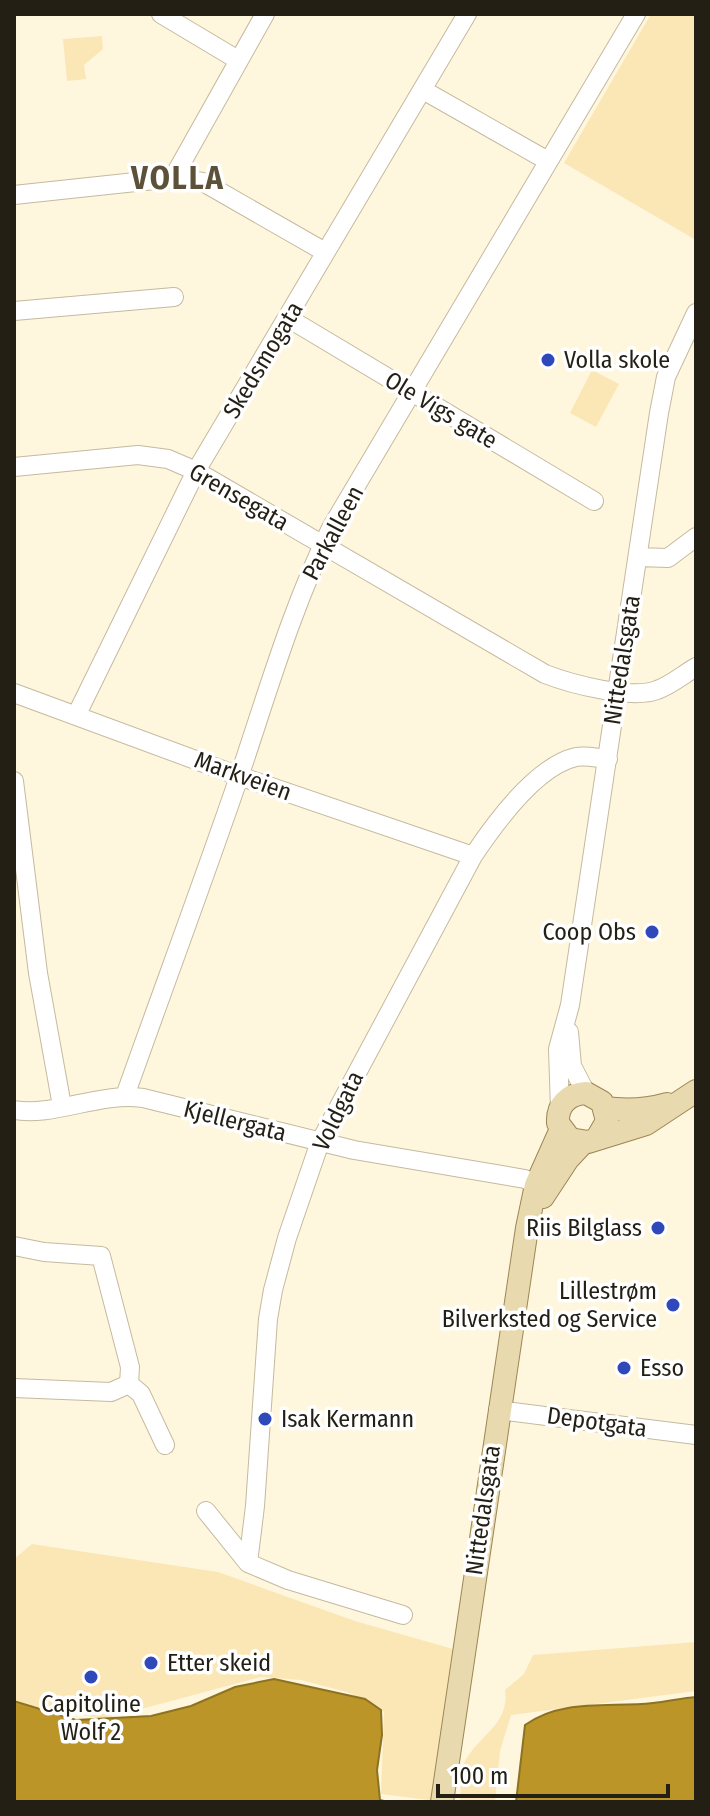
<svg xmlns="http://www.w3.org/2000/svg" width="710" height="1816" font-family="'Fira Sans Condensed',sans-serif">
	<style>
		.green { fill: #fbe7b5 }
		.water { fill: #bb9527; stroke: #8d7221; stroke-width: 2 }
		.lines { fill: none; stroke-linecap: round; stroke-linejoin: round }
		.minor-casing { stroke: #c5ba9f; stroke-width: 20 }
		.major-casing { stroke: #9b8755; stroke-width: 24 }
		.minor { stroke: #fff; stroke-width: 18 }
		.major { stroke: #e9d9ae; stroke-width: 22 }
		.poi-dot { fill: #3049ba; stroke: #fff; stroke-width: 3 }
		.labels { text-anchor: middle; stroke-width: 7; stroke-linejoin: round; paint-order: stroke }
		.street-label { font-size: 24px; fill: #231f14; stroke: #fff }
		.poi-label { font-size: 24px; fill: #231f14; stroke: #fff; text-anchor: start }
		.district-label { font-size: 32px; font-weight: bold; letter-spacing: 2px; fill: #5c5239; stroke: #fff }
	</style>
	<rect width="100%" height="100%" fill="#fff6de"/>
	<path class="green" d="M651,14H696V240L564,163Z
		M102,36L103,49L84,65L86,79L67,81L63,39Z
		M592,370L619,384L596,427L570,413Z
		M32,1544L218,1572L355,1621L460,1651L437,1801L381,1794L384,1712L350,1693L301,1680L261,1677L104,1719L14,1703V1559Z
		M696,1642V1691L511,1715L500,1751L495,1802L460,1800C461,1789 460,1771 465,1761C479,1735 510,1724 505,1690L524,1674L533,1655Z"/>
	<path class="water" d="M274,1679L365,1699L381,1710L382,1735L377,1770L380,1800L388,1802H14V1701L76,1720L151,1716L191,1706L235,1687Z
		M696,1697V1802H516L525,1725C562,1698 610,1708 653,1703C667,1702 681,1698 696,1697Z"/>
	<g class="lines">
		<g class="minor-casing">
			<path id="minor" d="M161,14L238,60
				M423,90L548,161
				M173,178L265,14
				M14,195L173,178L203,182L325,252
				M14,311L174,297
				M288,318L594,501
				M14,467L138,455L168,459L196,471L545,674C571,684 631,700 657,690C671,685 684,674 696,667
				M638,557L668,558L696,537
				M14,693L239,776L473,856
				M76,716L196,471L467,14
				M14,781L38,973L62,1106
				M569,1032L572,1066L586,1093
				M125,1096C163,989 203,882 240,774C268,691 292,607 331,528L636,14
				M14,1110C54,1117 99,1092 143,1098L354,1150L525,1179L546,1191
				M560,1110L558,1049L570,1005L659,413L666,377L696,313
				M14,1246L44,1252L101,1256L130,1367L129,1384L111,1392L14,1388
				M129,1384L141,1394L165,1445
				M498,1410L696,1435
				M206,1511L248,1563L288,1580L403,1615
				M248,1563L255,1506L268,1319L273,1290L287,1238L320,1142L473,856C495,823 536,766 576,757C586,755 597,758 608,759"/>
		</g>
		<g class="major-casing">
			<path id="major" d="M605,1108C627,1111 646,1110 667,1104
				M597,1138L607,1121L602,1102L586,1093C568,1094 557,1105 558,1123L570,1139L588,1142L646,1124L696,1091
				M543,1197L568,1159L583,1143
				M442,1802L527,1228L536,1185L561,1129"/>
		</g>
		<use href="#minor" class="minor"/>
		<use href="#major" class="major"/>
	</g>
	<g class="poi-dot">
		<circle cx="548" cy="360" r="8"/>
		<circle cx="652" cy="932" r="8"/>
		<circle cx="658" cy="1228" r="8"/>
		<circle cx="673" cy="1305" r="8"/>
		<circle cx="624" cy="1368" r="8"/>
		<circle cx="265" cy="1419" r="8"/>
		<circle cx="151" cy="1663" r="8"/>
		<circle cx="91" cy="1677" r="8"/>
	</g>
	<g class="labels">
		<g class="street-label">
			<text transform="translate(263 360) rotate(-59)" y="8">Skedsmogata</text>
			<text transform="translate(441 410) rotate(31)" y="8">Ole Vigs gate</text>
			<text transform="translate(239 497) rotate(30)" y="8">Grensegata</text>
			<text transform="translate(333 533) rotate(-62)" y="8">Parkalleen</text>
			<text transform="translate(622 660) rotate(-81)" y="8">Nittedalsgata</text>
			<text transform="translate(243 776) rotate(20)" y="8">Markveien</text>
			<text transform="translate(338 1111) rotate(-64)" y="8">Voldgata</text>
			<text transform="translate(235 1121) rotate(14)" y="8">Kjellergata</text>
			<text transform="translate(597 1422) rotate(8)" y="8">Depotgata</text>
			<text transform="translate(483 1510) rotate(-82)" y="8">Nittedalsgata</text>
		</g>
		<g class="poi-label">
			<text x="564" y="368">Volla skole</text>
			<text x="636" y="940" text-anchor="end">Coop Obs</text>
			<text x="642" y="1236" text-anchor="end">Riis Bilglass</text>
			<text x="657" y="1299" text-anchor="end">Lillestrøm<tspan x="657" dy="28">Bilverksted og Service</tspan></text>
			<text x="640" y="1376">Esso</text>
			<text x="281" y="1427">Isak Kermann</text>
			<text x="167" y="1671">Etter skeid</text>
			<text x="91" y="1712" text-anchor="middle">Capitoline<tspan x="91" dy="28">Wolf 2</tspan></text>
		</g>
		<g class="district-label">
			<text x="178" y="189">VOLLA</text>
		</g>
	</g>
	<rect width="710" height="1816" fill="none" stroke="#231f14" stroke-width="32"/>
	<path d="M438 1784v12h230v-12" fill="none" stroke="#231f14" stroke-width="4"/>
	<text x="450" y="1784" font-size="24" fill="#231f14" stroke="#ffffff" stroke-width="6" paint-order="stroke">100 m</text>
</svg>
